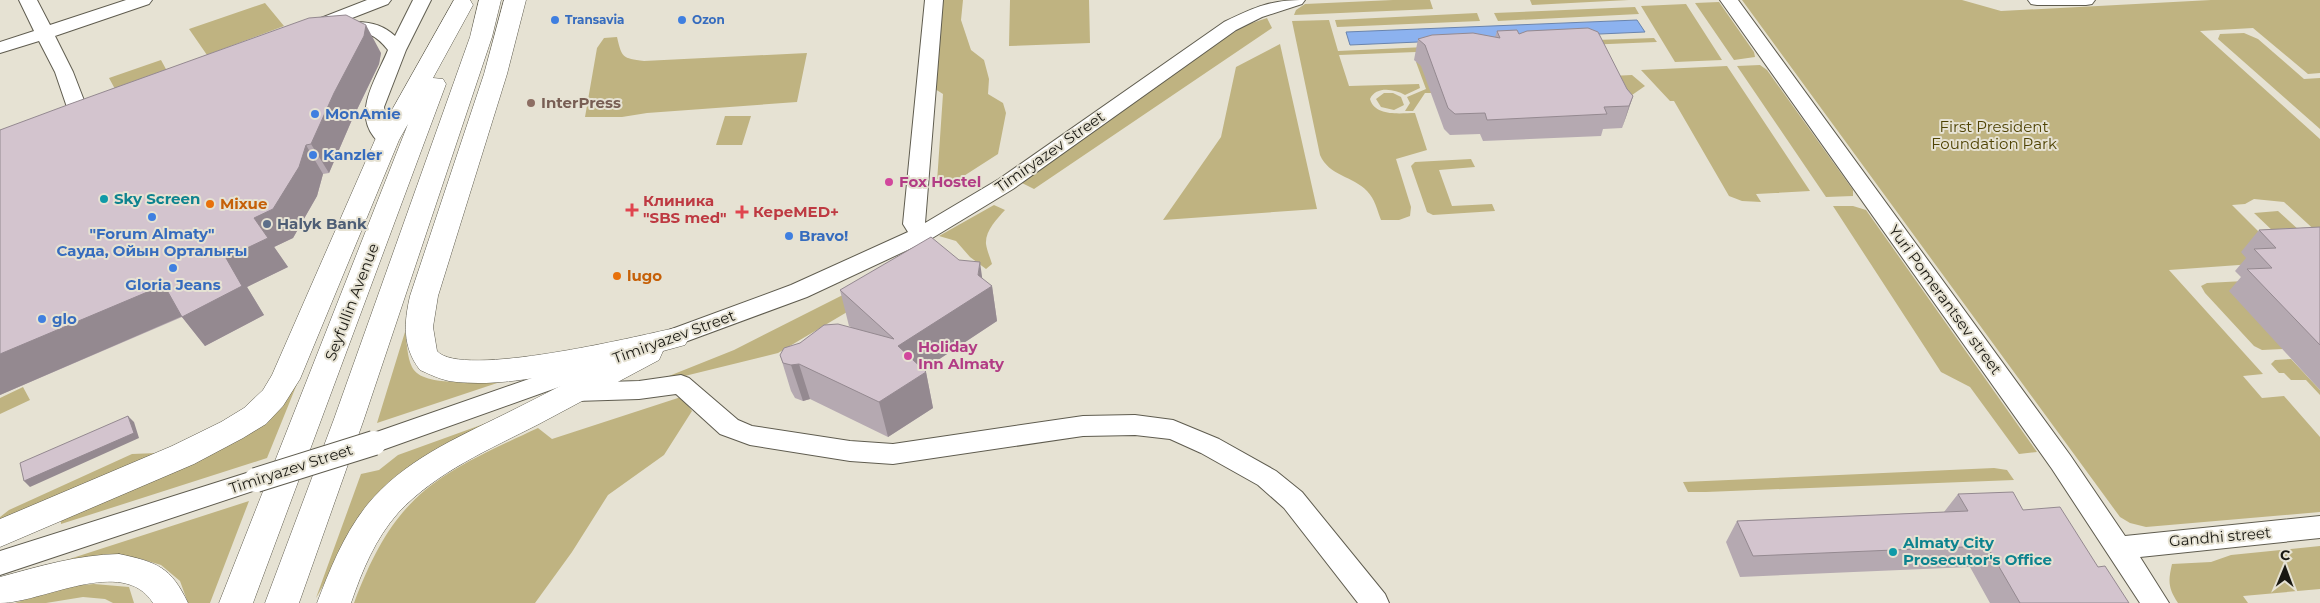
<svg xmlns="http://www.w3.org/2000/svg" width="2320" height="603" font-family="Montserrat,sans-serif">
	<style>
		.green { fill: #bfb381 }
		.water { fill: #8cb2ef; stroke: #6a84ad }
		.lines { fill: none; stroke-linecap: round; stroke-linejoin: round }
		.minor-casing { stroke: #5f5c4f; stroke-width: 2 }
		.major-casing { stroke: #5f5c4f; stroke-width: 1 }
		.minor { fill: #fff; fill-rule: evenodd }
		.major { fill: #fff; fill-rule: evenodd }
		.minor-bridge-casing { stroke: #5f5c4f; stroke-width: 26; stroke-linecap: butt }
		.minor-bridge { stroke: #fff; stroke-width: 24 }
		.wall { fill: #b5a9b1 }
		.shaded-wall { fill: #948990 }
		.building { fill: #d3c4ce; stroke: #948990 }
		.shop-dot { fill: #3f7fe0; stroke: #e6e2d3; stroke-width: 2 }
		.education-dot { fill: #8d6e63; stroke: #e6e2d3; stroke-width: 2 }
		.hotel-dot { fill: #d1479c; stroke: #e6e2d3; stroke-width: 2 }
		.culture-dot { fill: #0f9aa8; stroke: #e6e2d3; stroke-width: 2 }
		.food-dot { fill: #e8710a; stroke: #e6e2d3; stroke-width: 2 }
		.health-dot { fill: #e0444e; stroke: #e6e2d3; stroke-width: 2 }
		.service-dot { fill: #5c6f8a; stroke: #e6e2d3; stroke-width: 2 }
		.labels { text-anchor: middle; stroke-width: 4; stroke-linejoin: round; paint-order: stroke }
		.far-shop-label { font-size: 12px; font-weight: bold; fill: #366cbe; stroke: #e6e2d3; text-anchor: start }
		.education-label { font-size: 15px; font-weight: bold; fill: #785e54; stroke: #e6e2d3; text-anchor: start }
		.shop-label { font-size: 15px; font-weight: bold; fill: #366cbe; stroke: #e6e2d3; text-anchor: start }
		.park-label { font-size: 15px; fill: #4f4304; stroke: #e6e2d3 }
		.street-label { font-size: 15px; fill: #191812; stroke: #e6e2d3 }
		.hotel-label { font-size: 15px; font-weight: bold; fill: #b23c85; stroke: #e6e2d3; text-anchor: start }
		.culture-label { font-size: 15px; font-weight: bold; fill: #0d838f; stroke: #e6e2d3; text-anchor: start }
		.health-label { font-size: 15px; font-weight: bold; fill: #be3a42; stroke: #e6e2d3; text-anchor: start }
		.food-label { font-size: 15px; font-weight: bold; fill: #c56008; stroke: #e6e2d3; text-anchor: start }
		.service-label { font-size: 15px; font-weight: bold; fill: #4e5e75; stroke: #e6e2d3; text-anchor: start }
	</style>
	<rect width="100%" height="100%" fill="#e6e2d3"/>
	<path class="green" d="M942,0H963L961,20L971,50L984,60L989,79L988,94L1003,103L1006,113L998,154L956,181L937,182L943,94L935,89Z
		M1010,0H1089L1090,43L1009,46Z
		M1393,0H1430L1433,9L1294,15L1296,10L1305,4Z
		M1530,0H1629L1532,5Z
		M1742,0H1962L2001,11L2211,0H2320V73L2308,74L2253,28L2200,31L2320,139V235L2284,202L2254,199L2245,204L2232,205L2277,250L2253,264L2169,270L2263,374L2243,376L2262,398L2284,396L2320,437V512L2146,527L2130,523L2120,517Z
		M1719,2L1754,52L1755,57L1734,60L1695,3Z
		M265,3L284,26L207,55L189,29Z
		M1686,4L1722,60L1675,62L1641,6Z
		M1635,7L1639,14L1498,21L1494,13Z
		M1477,13L1480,21L1337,27L1335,20Z
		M1267,18L1272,28L1034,189L1022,183L1101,123L1243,26Z
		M1329,20L1338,51L1491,44L1493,49L1339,55L1349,86L1419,84L1420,88L1405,95C1394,89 1376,86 1370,99C1375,117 1400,113 1415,113L1427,150L1396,159L1411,207L1410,216L1399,220H1381C1377,210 1375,199 1367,191C1353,176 1329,176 1320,155L1292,21Z
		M2244,33L2258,39L2304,79L2320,78V129L2218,39L2220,34Z
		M617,37C622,58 622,58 644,61L807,53L797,102L647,113L622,117H585L597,48L604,38Z
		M1654,38L1657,42L1511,48L1509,43Z
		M1280,44L1317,209L1163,220L1221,137L1236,67Z
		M161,60L167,71L115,89L109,78Z
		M1422,61L1433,93H1425L1413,111H1405L1410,103L1407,97L1426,89L1416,62Z
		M1760,65L1767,70L1853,190V196L1826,197L1737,66Z
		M1727,66L1810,191L1756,194L1761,202L1742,201L1729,196L1674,101H1670L1641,70Z
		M1632,75L1645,86L1632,95L1611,76Z
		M1384,93H1393L1401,97L1404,105L1394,110L1381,107L1376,99Z
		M725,116H751L742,145H716Z
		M1471,159L1475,167L1439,170L1452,206L1492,204L1495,211L1433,215L1427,212L1411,166L1415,162Z
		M994,205L1005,210C997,219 985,231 986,244C987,251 990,257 992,264L986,269L970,257L956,241L939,236Z
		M1833,206H1853L1866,210L2037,452L2019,454L1970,387L1941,372Z
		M2278,211L2300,231L2275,233L2254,213Z
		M926,253L933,261L778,353L644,386L734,350Z
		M2244,281L2283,349L2262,350L2254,346L2205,293L2201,286L2207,283Z
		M405,332C407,342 407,357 412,367C424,392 498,378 521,375L377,423Z
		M2291,359L2320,390V395L2306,380H2291L2284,373H2279L2271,364L2275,360Z
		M299,379L267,458L61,524V516Z
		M23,387L30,400L0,414V398Z
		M681,397L692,411L664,455L608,495L572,552L535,603H354C395,493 436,475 538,428L552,439Z
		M503,417L357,527L316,598L361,474L379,470L398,455Z
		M157,453L0,522V517L9,510L132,454Z
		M1994,468L2007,470L2014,480L1706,492H1688L1683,482Z
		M249,501L210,603H188L180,581L161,565L138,558H108L57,563Z
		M2320,546V589L2243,596L2248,603H2178C2168,588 2168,581 2172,564L2211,562L2231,555Z
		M94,584L129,587L134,603H113L105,599L83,597L46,603H15L61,587Z"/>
	<path class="water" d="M1637,20L1645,32L1350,45L1346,32Z"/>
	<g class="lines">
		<g class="minor-casing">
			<path id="minor" d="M19,0H37L50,25L126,0H152L149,4L55,36L73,72L90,116L87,120L80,122L73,120L70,116L55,72L39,41L0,53V42L34,31Z
				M367,0H391L388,4L334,25C355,20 378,20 395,36L413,0H431L406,50L384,107L388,128L397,140L394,144C384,147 380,145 374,137C353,111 377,77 388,50C365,21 356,40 331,34L328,30L330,27L314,32L308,31L305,27L308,23Z
				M925,0H943L925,223L999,179L1224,22C1255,7 1270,0 1305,0L1302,4L1262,17L1236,30L1013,189L929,240L807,297L666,349L658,352L650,349L646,343L650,337L791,285L908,232L903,224Z
				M1720,0H1738L2070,455L2125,536L2320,516V538L2140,557L2169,603H2140L2052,469Z
				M2028,0H2095L2092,4L2086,5H2037L2031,4Z
				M618,348L626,351L630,357L626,363L374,453L365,450L362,443L365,436Z
				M681,375L689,378L738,420L752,426L850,441L893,444L1083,416L1135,415L1173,420L1219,439L1276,471L1302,492L1385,594L1389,603H1358L1284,508L1258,485L1201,453L1170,439L1135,435L1083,436L893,464L850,461L750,445L720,434L676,394L639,399L576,401L568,399L564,392L568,385L576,383L639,381Z
				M256,470L265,473L269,480L265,487L0,575V551Z"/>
		</g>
		<g class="major-casing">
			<path id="major" d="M454,0H470L473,5L433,78L443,79L446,84L253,603H219L408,124L399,140L300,379L283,406L266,424L243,438L194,464L0,547V519L172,446L221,422L244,408L263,390L272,375L375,140Z
				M479,0H501L492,37L364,419L299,603H265L334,419L470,37Z
				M504,0H526L507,74L438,296L433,327L437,351C461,379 638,336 675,328L685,331L689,338L685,345L663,351L659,360C619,381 579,403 539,424C490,449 436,472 398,513C375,539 362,571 351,603H317C330,569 344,534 367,505C403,461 456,438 505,414C537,398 569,382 600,365C552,375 498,388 449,381C439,379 429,374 420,370C402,347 404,322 410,296L484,74Z
				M119,554C157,562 171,567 188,603H153C123,555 42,603 0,603V577C40,566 77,555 119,554Z"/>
		</g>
		<use href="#minor" class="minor"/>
		<use href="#major" class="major"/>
		<g class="minor-bridge-casing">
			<path id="minor-bridge" d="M256,480L374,443"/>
		</g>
		<use href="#minor-bridge" class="minor-bridge"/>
	</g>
	<path class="wall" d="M1497,31L1519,34L1627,89L1633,96L1622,128L1603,129L1601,136L1483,141L1480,134L1450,135L1444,129L1421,66L1414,60L1418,39L1495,37Z
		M381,53L379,64L351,122L329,173L323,174L317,196L293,238L274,247L288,267L247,287L264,315L205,346L182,317L0,395V130Z
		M2320,227V390L2229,291L2241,277L2235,271L2246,258L2241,252L2259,230Z
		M982,279L992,286L997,321L923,370L926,372L933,408L888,437L810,399L803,401L795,398L791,391L780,355L800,343L851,327L849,326L840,290Z
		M1958,494L2023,510L2098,567L2129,603H1990L1970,567L1740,577L1726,542L1737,521L1944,512Z"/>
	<path class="shaded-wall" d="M366,25L381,53L379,64L351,122L329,173L311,144L334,93Z
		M1633,96L1626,117L1622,128L1629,106Z
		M306,145L323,174L317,196L293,238L274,247L254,218Z
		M268,238L288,267L247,287L264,315L205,346L182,317L187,314L0,395V354Z
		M980,262L984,291L992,286L997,321L906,381L898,346L978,275Z
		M799,364L810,399L803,401L791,365Z
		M926,372L933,408L888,437L879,402Z
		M128,416L134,422L139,438L30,487L24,481Z"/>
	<path class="building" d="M346,15L366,25L364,36L334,93L311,144L306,145L299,167L273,209L254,218L268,238L226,258L242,286L182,317L164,285L0,354V130L70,104L309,18Z
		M1588,28L1598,32L1627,89L1633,96L1629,106L1604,107L1607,114L1487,120L1485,113L1455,114L1448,108L1425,45L1418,39L1432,35L1473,33L1500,38L1497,31L1517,30L1519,34L1527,31Z
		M2320,227V345L2247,269L2272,268L2254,249L2276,248L2259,230Z
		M931,237L959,260L980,262L978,275L992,286L898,346L926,372L879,402L799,364L791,365L783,363L780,355L784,348L800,343L824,325L838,324L894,339L840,290Z
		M128,416L134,433L24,481L20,463Z
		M2013,492L2023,510L2060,507L2098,567L2105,566L2129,603H2020L1987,546L1753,556L1737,521L1968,511L1958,494Z"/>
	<g class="shop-dot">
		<circle cx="555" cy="20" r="5"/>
		<circle cx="682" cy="20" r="5"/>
		<circle cx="315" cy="114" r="5"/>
		<circle cx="313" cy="155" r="5"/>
		<circle cx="152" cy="217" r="5"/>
		<circle cx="789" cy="236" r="5"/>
		<circle cx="173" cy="268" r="5"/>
		<circle cx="42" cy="319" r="5"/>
	</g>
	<circle class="education-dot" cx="531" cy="103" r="5"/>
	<g class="hotel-dot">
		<circle cx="889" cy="182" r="5"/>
		<circle cx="908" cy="356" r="5"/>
	</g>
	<g class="culture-dot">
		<circle cx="104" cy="199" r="5"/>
		<circle cx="1893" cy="552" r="5"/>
	</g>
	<g class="food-dot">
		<circle cx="210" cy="204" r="5"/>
		<circle cx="617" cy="276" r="5"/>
	</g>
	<g class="health-dot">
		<path d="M629.5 202.5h5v5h5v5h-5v5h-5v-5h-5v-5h5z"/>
		<path d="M739.5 204.5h5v5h5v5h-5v5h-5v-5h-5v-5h5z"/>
	</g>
	<circle class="service-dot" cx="267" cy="224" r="5"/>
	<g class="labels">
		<g class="far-shop-label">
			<text x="565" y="24">Transavia</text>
			<text x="692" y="24">Ozon</text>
		</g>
		<g class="education-label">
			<text x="541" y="108">InterPress</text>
		</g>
		<g class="shop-label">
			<text x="325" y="119">MonAmie</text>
			<text x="323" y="160">Kanzler</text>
			<text x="152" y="239" text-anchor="middle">"Forum Almaty"<tspan x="152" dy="17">Сауда, Ойын Орталығы</tspan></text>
			<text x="799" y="241">Bravo!</text>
			<text x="173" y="290" text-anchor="middle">Gloria Jeans</text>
			<text x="52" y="324">glo</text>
		</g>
		<g class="park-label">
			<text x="1994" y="132">First President<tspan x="1994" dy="17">Foundation Park</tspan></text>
		</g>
		<g class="street-label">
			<text transform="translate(1050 152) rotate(-35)" y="5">Timiryazev Street</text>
			<text transform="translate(1945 300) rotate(54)" y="5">Yuri Pomerantsev street</text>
			<text transform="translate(352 302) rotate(-69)" y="5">Seyfullin Avenue</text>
			<text transform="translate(674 337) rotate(-20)" y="5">Timiryazev Street</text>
			<text transform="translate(291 469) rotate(-18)" y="5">Timiryazev Street</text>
			<text transform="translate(2220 537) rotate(-5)" y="5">Gandhi street</text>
		</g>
		<g class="hotel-label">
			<text x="899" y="187">Fox Hostel</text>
			<text x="918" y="352">Holiday<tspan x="918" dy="17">Inn Almaty</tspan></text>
		</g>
		<g class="culture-label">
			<text x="114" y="204">Sky Screen</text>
			<text x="1903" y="548">Almaty City<tspan x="1903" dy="17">Prosecutor's Office</tspan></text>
		</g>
		<g class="health-label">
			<text x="643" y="206">Клиника<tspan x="643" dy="17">"SBS med"</tspan></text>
			<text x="753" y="217">КереMED+</text>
		</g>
		<g class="food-label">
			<text x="220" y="209">Mixue</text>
			<text x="627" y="281">lugo</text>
		</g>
		<g class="service-label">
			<text x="277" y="229">Halyk Bank</text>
		</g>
	</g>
	<g transform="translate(2285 568) rotate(1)" stroke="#e6e2d3" stroke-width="4" paint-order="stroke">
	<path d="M0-4L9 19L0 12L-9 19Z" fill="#191812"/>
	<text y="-8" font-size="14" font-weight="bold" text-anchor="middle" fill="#191812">С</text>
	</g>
</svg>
